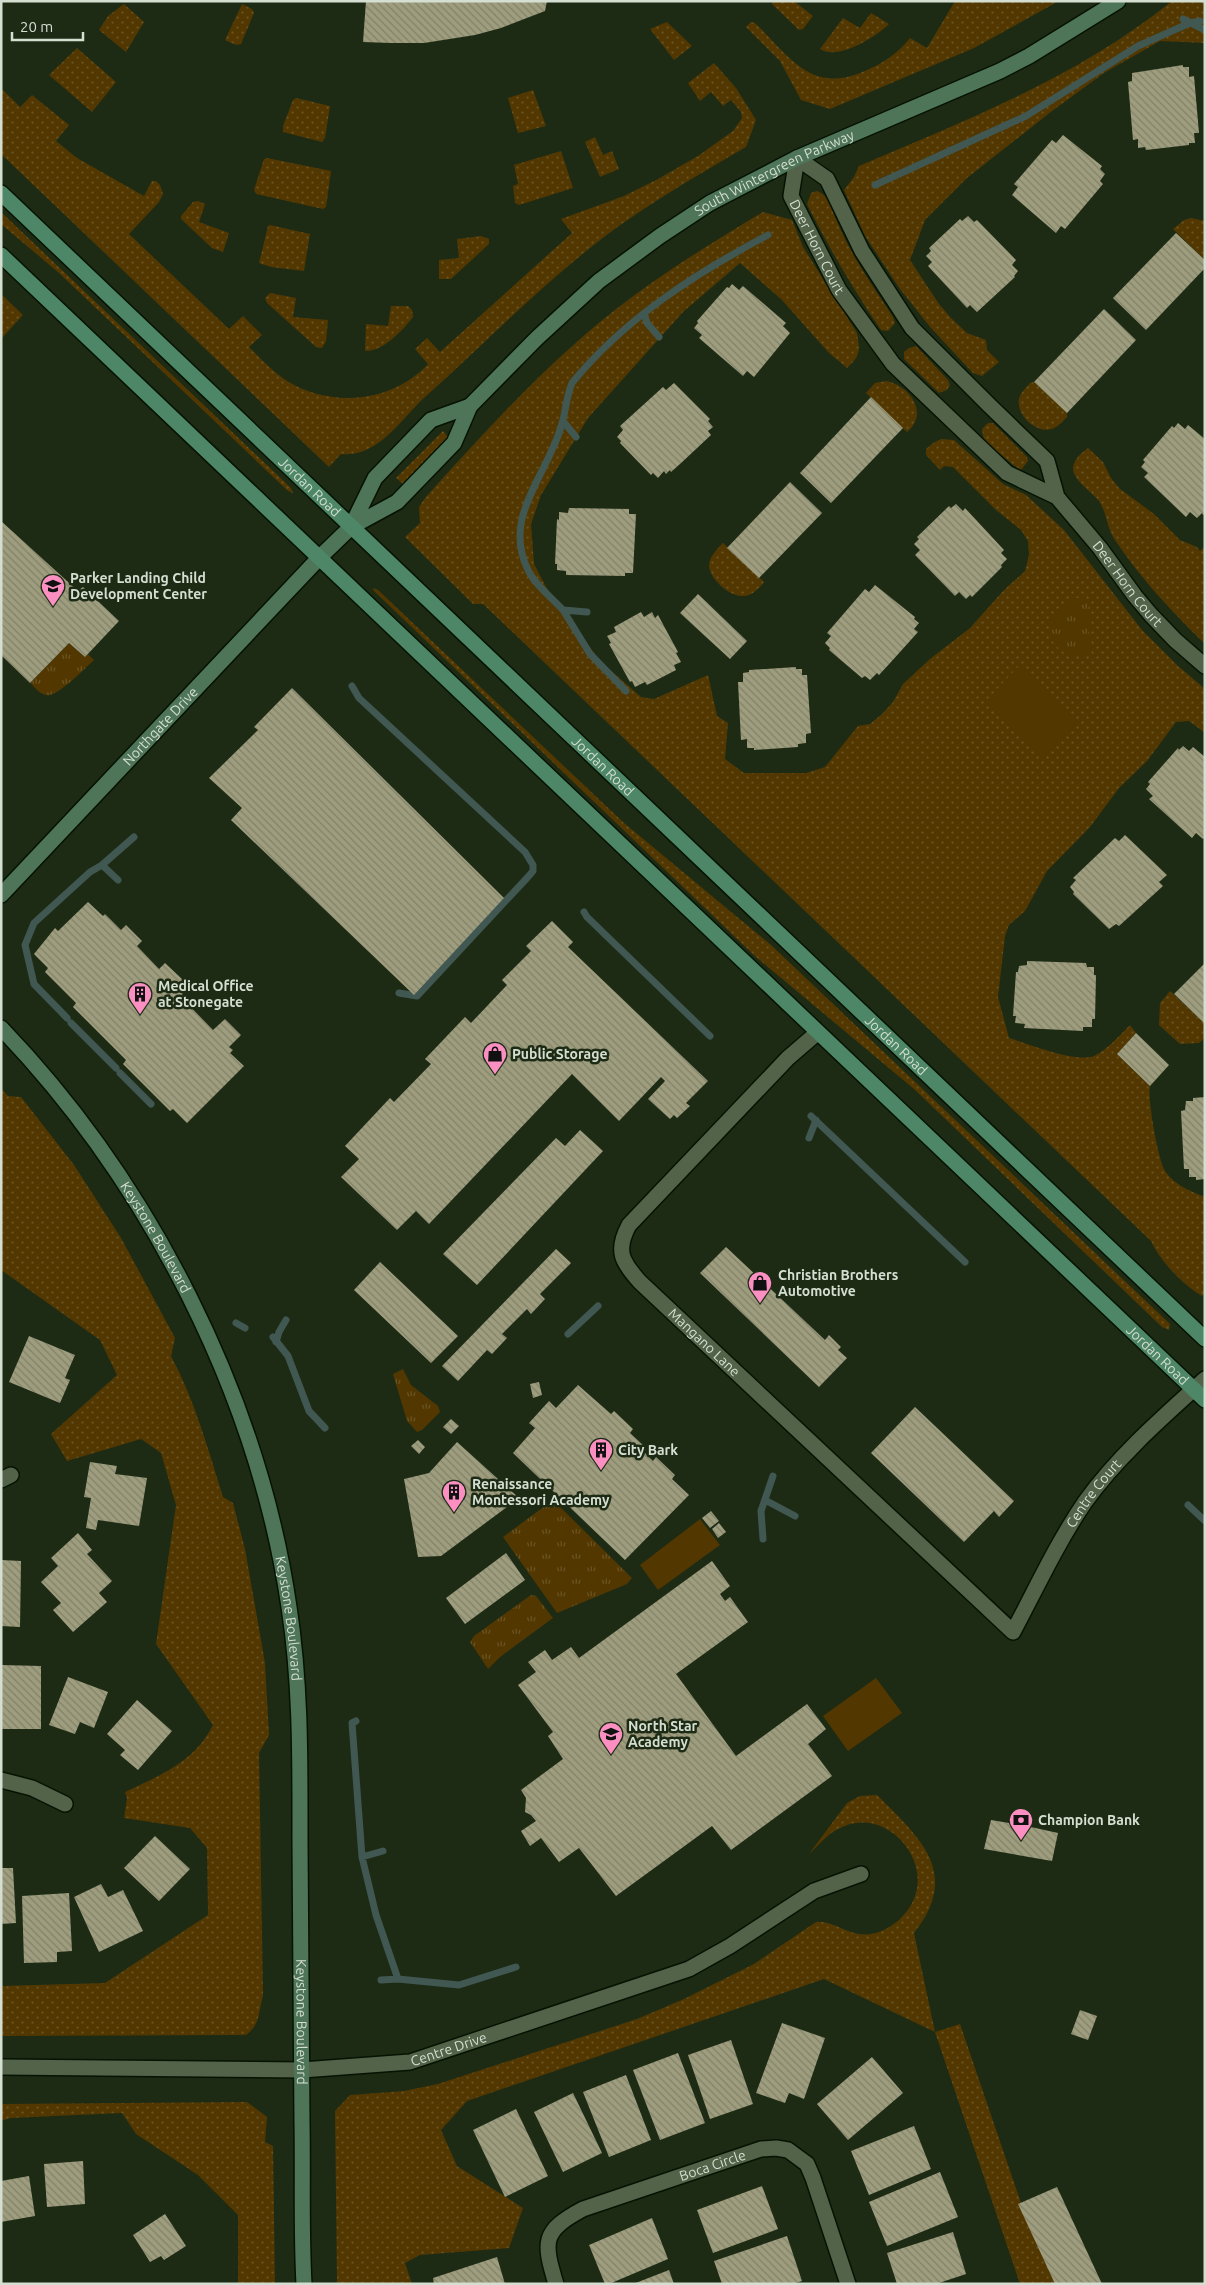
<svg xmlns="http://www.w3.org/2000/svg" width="1206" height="2285" font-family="Ubuntu,sans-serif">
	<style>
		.grass { fill: url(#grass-dots) }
		.park { fill: url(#park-tufts) }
		.pitch { fill: #523700 }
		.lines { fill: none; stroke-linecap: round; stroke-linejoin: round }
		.stream { stroke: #405752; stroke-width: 7 }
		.building { fill: url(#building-back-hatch) }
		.street-casing { stroke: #061302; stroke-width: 18 }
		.secondary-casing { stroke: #061302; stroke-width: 18 }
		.primary-casing { stroke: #061302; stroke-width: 18 }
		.street { stroke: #52634a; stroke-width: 15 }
		.secondary { stroke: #4f7559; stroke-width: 15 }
		.primary { stroke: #4d8768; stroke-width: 15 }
		.labels { text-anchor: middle; stroke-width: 5; stroke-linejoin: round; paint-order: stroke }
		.street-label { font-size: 14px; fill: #d5dfd1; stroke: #1d2b15 }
		.poi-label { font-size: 14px; font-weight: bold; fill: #d5dfd1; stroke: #1d2b15; text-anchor: start }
	</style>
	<defs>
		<pattern id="grass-dots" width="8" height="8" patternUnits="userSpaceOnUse" patternTransform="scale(1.25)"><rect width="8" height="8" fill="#523700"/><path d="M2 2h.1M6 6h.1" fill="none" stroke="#6a5424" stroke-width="1.8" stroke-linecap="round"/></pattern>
		<pattern id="park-tufts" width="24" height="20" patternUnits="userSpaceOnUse" patternTransform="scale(1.25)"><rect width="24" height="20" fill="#523700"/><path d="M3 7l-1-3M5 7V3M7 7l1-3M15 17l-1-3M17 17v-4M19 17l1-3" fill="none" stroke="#6a5424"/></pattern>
		<pattern id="building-back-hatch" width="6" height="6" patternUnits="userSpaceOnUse" patternTransform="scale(1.25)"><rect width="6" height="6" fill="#9e9d7e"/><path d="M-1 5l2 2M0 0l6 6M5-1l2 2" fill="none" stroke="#82826b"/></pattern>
	</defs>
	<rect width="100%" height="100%" fill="#1d2b15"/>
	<path class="grass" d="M774,1H794L813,16L803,29L799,30L772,4Z
		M955,1H1059L974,48L830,109L801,100L780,61L746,27L751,22L755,23C791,58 812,96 867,70C885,62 897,54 910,38L927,48Z
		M1172,1H1205V43L1160,41L1104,73L1052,111L967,178L925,220L910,260L939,304L951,318L967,333L986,340L987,350L999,362L982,376L973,373L931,328L900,289L865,236L844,190L854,177L859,166C968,120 1079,76 1172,1Z
		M124,4L144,22L126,52L99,30L108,16Z
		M242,4L252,9L254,13L241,44L236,45L225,40Z
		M871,13L889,24C876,37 838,61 820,49L843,18L860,28Z
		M667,22L692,46L674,60L650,29Z
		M77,48L116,82L92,112L49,75Z
		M714,63L736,88L756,120L746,147C691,179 635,211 585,252C529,297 479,349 425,397C401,419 378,458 341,454L329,467L1,154V88L20,107L32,95L69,125L56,141L77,158L144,196L152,181H156L160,185L163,194L159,202L129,234L229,329L243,316L262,335L249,347C260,358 273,372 287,381C331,408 392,403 428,364L415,349L427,338L440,352L572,233L561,219L624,196L658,179L698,156L733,131L742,118L741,112L731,100L723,106L711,92L700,101L688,83Z
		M533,90L546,126L518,133L508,98Z
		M296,98L330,106L325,138L322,142L283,132V126L293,100Z
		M595,137L603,155L612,151L619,169L600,177L585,142Z
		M561,151L573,188L519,205L515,203L513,186L518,184L514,165Z
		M267,158L331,171L326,207L323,209L256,194L254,190L264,159Z
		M817,191C829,195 831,208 836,219C850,254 872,285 893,317L895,323L888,331L881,330C853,289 829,248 807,204L811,193Z
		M198,201L205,204L199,222L229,233L223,252L212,248L181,219V216L193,202Z
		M1,212L291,488L293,493L288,491L59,273L1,224Z
		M763,212L792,220L803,247L857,333C860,351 861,355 847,368L829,353L782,300L740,263L683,312L588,418L541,495L531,524L534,564L546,587L600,661L641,697L654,699L708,675L717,716L728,723L725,759L744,773H806L825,767L858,726L870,724L882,714L893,702L903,684L930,659L970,628L1004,590L1025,571L1029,555L1028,541L1021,530L996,510L953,467L944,466L940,470L926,455V449L933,443L941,439L954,440L1003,484L1026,495L1064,530L1142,630L1177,665L1205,689V733L1189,721L1176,722L1147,761L1119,788L1090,827L1047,871L1025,911L1009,925L1005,936L998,997L1009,1038C1029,1044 1075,1063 1094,1056C1107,1050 1120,1035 1130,1025L1136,1033L1117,1054L1150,1086C1147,1098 1158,1157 1164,1169C1172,1184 1190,1191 1205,1197V1293L1202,1296C1182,1284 1161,1262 1151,1241L483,604H473L405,537L420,523L419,507L425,498C489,427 555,354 632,297C674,266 718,239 763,212Z
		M1191,218L1205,221V260L1173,229L1184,220Z
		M270,225L310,234L304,271L271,267L259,263L268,226Z
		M481,236L489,239V244L451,279H439V260L459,258L457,239Z
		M270,293L296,298L293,317L328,320L326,341L322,348L316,347L267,303L265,298Z
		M1,294L23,315L1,339Z
		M391,306H408L412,310L413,317C403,330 383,352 365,351L366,324L388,326Z
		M916,346L948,380L950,385L947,390L939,393L904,359V352L909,348Z
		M886,381C909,385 930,413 907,432L866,393L875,383Z
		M1034,382L1067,413V417C1063,421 1058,427 1052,429C1036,434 1016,415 1019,399C1020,393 1026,388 1030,383Z
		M988,423H993L1027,457L1028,461L1021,470L1016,467L984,441L982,429Z
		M443,431L448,437L403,484L396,478Z
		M1088,448L1103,462L1111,478L1120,489L1154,514L1180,540L1197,547L1200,551L1205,546V644C1172,612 1141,579 1115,540C1107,529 1107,513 1099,501C1092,492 1074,481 1073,469C1073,460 1081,453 1088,448Z
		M723,543L764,582C759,589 751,597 742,596C729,596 710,579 709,566C709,557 717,549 723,543Z
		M374,588L378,590L624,823L771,945L1170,1324L1169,1330L1162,1327L914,1089L756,957L373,590Z
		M1170,991L1205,1024V1038L1199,1043L1180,1044L1159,1025L1160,1003Z
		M1,1088L8,1096L21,1097L74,1165L121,1238L175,1338L171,1356C195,1401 208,1449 223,1497L233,1503L245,1549L265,1663L269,1735L259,1753L263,1996C258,2012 261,2024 246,2035L1,2036V1986L105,1983L208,1915L207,1848L190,1828L124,1818L127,1798L125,1792C161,1775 194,1762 213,1725L156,1644L176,1505L161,1453L141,1439L67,1461L51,1434L117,1375L100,1340L1,1270Z
		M877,1795C921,1839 961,1873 914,1933L935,2032L960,2024L1021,2203L1055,2284H1020L935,2032L824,1979L467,2101L441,2130L457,2166L523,2208L509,2248L420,2255L405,2263L412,2284H337L335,2111L350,2095L404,2091L438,2084L637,2019L684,1999L754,1964L816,1922C834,1920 850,1938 871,1934C881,1933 894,1925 901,1918C947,1873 889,1800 838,1829C827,1834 818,1846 809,1854L847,1803L860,1796Z
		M247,2102L267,2117L265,2142L273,2146L275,2284H238V2215L198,2175L136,2134L122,2113L10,2118L1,2121V2104Z"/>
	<path class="park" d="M1077,598H1085L1090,608L1089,632L1092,647L1089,652C1071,661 1057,651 1049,635C1050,618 1061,603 1077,598Z
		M69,643L85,657L88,654L94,660C85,668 57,698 46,695C39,694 35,687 30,683Z
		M403,1369L411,1385L438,1406L440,1412L422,1430L417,1432L407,1421L393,1374Z
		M553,1500L632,1578L627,1584L557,1613L503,1537Z
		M531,1595L536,1596L553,1618L500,1657L488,1669L470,1642L474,1636Z"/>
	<path class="pitch" d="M1020,665L1077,722L1043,758L985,702Z
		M700,1519L720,1545L658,1590L640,1565Z
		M876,1678L902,1713L848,1751L823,1716Z"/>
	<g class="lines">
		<path class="stream" d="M1183,19L1205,30
			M875,185L1026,116L1138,46L1190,23L1200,21
			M644,313L647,323L659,337
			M563,421L576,437
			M563,610L590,654L626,691
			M587,612L563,610C552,598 535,585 528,570C506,525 534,491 551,452C556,442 560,431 563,420C566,407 567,395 572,383C624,319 696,273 768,235
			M352,686L359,698L525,852L533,865V871L527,878L417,996L399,993
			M102,865L118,880
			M584,912L587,917L710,1036
			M67,1018L34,984L25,945L34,923L90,872L102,865L134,837
			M71,1023L116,1068
			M120,1073L151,1104
			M811,1116L965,1262
			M809,1138L816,1120
			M236,1323L245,1328
			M568,1334L598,1306
			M273,1337L288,1356L309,1411L325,1428
			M276,1342L279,1332L286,1320
			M765,1500L795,1516
			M1188,1505L1205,1521
			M763,1539L761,1511L773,1476
			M356,1721L352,1723L362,1857L376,1915L398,1979
			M362,1857L383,1851
			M381,1980L398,1979L459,1985L516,1967"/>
	</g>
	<path class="building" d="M366,1H547L545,11L501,28L475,35L424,43H391L363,42Z
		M1183,65V67H1189V77L1194,76L1199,133H1194L1195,143H1189V145L1146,150L1145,147L1138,148V139L1133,140L1128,82L1132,81V73Z
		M1063,135L1102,166L1100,169L1105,174L1100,181L1103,184L1065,229L1061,226L1056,233L1012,195L1018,187L1014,184L1052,140L1056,143Z
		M968,216L974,222L977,220L1016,260L1012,265L1018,271L1014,276L1015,277L977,312L970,305L967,308L928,266L932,262L926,256L931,251L929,248L960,219L962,221Z
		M1176,233L1205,260V268L1146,330L1113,298Z
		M732,284L739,290L743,286L786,323L783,326L790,333L754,377L747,371L743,376L699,338L702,335L694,328L698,323L697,321L727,287L729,288Z
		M1104,309L1136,340L1067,413L1034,382Z
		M674,383L710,419L708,421L713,427L708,431L711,435L680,464L671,472L670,470L666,474L664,471L658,478L653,473L651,475L620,443L621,441L617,437L623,430L620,426L663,387L666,390Z
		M871,397L903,428L831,503L800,473Z
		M1178,423L1185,429L1188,425L1205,439V513L1203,515L1202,513L1197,518L1190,512L1186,517L1144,477L1148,473L1141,467L1145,462L1143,460L1172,426L1174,428Z
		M790,482L822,513L759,578L727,548Z
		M956,504L963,511L965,508L1004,550L1001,553L1007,559L1001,565L1002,567L972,597L970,595L966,599L959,592L955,596L915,555L920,550L914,544L919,539L917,537L949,506L951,508Z
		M569,508L629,509V514H636L633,573H625V576L566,575V571L557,570V564H555L557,519L559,520V512L568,513Z
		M1,521L78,591L83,587L119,621L85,657L69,643L30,683L1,655Z
		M875,585L915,617L914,619L919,623L914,629L918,632L891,662L879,675L877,673L870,680L865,676L862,678L829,650L830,648L825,643L831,636L827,633L840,618L865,589L869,592Z
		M698,594L747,641L730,659L680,613Z
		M641,612L644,617L652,612L655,618L658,615L678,652L676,653L681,662L674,665L676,670L647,685L645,682L635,687L632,681L630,682L609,644L611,643L607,636L616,632L614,627Z
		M796,667V669H802V675H807L811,733L806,734V743L798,744V747L754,750V748H747V739L741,740L740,721L738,682H743V673L749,672V670Z
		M292,688L504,898L414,995L231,820L242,808L209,778L258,730L254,727Z
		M1183,746L1189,751L1193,747L1205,757V837L1203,839L1196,833L1192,838L1149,799L1153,796L1146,789L1150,784L1148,782L1178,748L1179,750Z
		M1125,835L1167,875L1159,882L1163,886L1119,926L1116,924L1109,929L1073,894L1074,892L1070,887L1076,880L1073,878L1115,838L1119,841Z
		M88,902L103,916L105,914L121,930L126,925L142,941L137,946L159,969L165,963L183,980L176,987L183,994L180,996L213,1030L225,1019L241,1035L229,1047L233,1050L230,1053L244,1066L187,1123L173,1109L170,1111L123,1064L126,1060L73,1007L76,1003L45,972L48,968L34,954L55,928L58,931Z
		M552,921L573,942L568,947L708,1081L686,1103L690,1106L677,1118L674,1115L670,1119L648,1099L665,1081L661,1077L619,1121L572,1074L429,1224L416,1211L397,1230L341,1177L359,1159L345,1146L390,1098L394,1102L431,1064L425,1059L465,1017L471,1023L507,985L502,980L531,951L526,946Z
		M1027,961L1086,963L1087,967H1094V975H1096L1095,1019H1092V1027H1083V1031L1024,1028L1025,1024L1015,1023L1016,1016H1013L1016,972H1018L1019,966L1027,965Z
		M1205,963V1024L1174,994Z
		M1136,1033L1169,1065L1150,1086L1117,1054Z
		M1205,1097V1179L1196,1180V1177H1189V1169H1184L1181,1111L1185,1110L1186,1101H1193V1098Z
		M580,1130L603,1151L477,1285L443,1254L556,1138L565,1146Z
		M726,1247L825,1340L829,1335L841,1347L838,1350L847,1358L819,1387L700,1273Z
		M556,1249L571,1263L540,1294L545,1299L531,1314L527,1309L502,1334L507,1338L492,1354L487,1350L458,1381L442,1366Z
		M380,1262L458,1336L431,1363L354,1290Z
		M29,1336L75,1355L65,1378L70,1380L60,1403L9,1382Z
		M539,1382L542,1395L533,1398L530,1384Z
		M578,1385L611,1414L614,1411L633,1429L630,1433L643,1445L640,1448L653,1461L656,1457L675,1475L672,1479L689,1495L625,1560L513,1453L535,1428L529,1423L549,1401L556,1408Z
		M915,1407L1014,1501L999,1517L994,1511L964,1542L871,1453Z
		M451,1419L459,1426L451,1434L443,1427Z
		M418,1440L425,1447L419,1454L411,1446Z
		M457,1442L519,1498L441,1556L418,1557L404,1479L429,1473Z
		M90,1462L117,1466L115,1474L147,1478L139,1526L98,1520L96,1530L86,1528L91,1498L84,1497Z
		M711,1511L719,1521L710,1528L702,1518Z
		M719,1523L726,1532L718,1538L712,1529Z
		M78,1533L92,1550L87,1554L112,1581L99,1593L107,1602L73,1632L53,1610L61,1603L41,1582L58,1566L51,1558Z
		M506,1553L525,1580L465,1624L446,1598Z
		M1,1560L21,1561L20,1627L1,1626Z
		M712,1561L730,1586L720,1594L725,1601L730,1597L748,1622L676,1674L736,1756L807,1704L826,1729L808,1744L832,1776L731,1850L712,1826L616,1896L579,1848L559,1862L541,1838L530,1846L521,1831L536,1821L531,1815L525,1812L526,1798L521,1790L563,1759L548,1736L553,1732L518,1685L536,1672L528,1662L545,1650L552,1660L571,1647L579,1658Z
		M1,1665L41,1666V1729H1Z
		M68,1677L108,1692L94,1728L80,1722L75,1734L49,1725Z
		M137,1700L172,1731L138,1770L120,1755L125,1750L107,1734Z
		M1017,1816L1033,1819L1031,1827L1058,1833L1052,1861L984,1849L991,1820L1015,1824Z
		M155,1836L190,1869L159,1901L124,1868Z
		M1,1868H13L16,1923L1,1924Z
		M101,1884L108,1897L123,1890L143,1931L99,1952L74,1897Z
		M69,1893L72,1951L57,1952V1962L24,1963L22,1896Z
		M1080,2010L1097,2016L1088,2040L1071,2034Z
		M782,2023L825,2038L804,2099L789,2093L785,2103L756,2093Z
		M731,2040L753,2104L710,2119L688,2055Z
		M678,2053L705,2123L660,2140L633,2070Z
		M872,2057L903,2093L848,2140L817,2104Z
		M626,2075L651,2140L609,2157L583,2092Z
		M573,2093L602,2153L563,2172L534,2112Z
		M516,2109L548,2176L505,2197L473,2130Z
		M914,2126L931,2169L869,2195L851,2151Z
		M83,2161L85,2204L47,2207L44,2164Z
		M940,2172L958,2217L887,2246L869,2202Z
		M29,2176L35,2216L1,2222V2181Z
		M762,2186L778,2229L713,2253L697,2210Z
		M1057,2187L1102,2284H1055L1018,2204Z
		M165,2214L186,2246L164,2260L161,2256L150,2262L133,2235Z
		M652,2218L668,2259L609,2284H605L589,2245Z
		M953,2232L966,2274L936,2284H897L887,2253Z
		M787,2236L802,2281L792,2284H722L714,2261Z
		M497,2257L505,2284H434L433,2278Z
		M669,2270L674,2284H633Z"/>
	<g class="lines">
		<g class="street-casing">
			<g id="street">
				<path id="s1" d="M1057,497L1047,461L989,405L912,328L862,251L827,179L797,158L791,196L839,290L893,364L1007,473L1057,497L1100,548L1135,596L1151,615L1175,640L1205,666"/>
				<path id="s2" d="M817,1033L788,1058L629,1225C615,1251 622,1262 640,1282L1013,1632C1036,1589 1057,1543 1085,1502C1117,1457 1164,1416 1205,1379"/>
				<path d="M1,1480L11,1475"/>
				<path d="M1,1780L32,1788L65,1804"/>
				<path id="s3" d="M1,2067L302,2070L410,2062L689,1969L730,1946L814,1891L861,1874"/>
				<path id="s4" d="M556,2284C543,2241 542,2231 583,2209L761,2149L776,2148L788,2150L807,2164L813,2178L848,2284"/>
			</g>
		</g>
		<g class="secondary-casing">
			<g id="secondary">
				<path d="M351,527L375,478L431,420L470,406"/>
				<path id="s5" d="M1,895L320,557L351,527L397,502L454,443L470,406L537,338L599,281L660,236L710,203L797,158L1000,71L1029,56L1118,1"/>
				<path id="s6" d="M1,1028C149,1182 258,1395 289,1607C301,1685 300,1763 300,1842C301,1935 302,2029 302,2123C303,2176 301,2230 304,2284"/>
			</g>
		</g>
		<g class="primary-casing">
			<g id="primary">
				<path id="s7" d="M1,193L1205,1339"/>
				<path id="s8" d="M1,255L1205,1400"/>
			</g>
		</g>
		<use href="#street" class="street"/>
		<use href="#secondary" class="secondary"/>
		<use href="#primary" class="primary"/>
	</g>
	<defs>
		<g id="school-pin" transform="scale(1.25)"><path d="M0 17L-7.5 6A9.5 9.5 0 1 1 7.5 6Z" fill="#fc8fc1" stroke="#1d2b15"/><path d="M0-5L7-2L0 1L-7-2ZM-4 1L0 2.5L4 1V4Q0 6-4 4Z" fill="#111"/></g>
		<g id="building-pin" transform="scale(1.25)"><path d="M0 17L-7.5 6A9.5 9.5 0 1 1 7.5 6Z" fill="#fc8fc1" stroke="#1d2b15"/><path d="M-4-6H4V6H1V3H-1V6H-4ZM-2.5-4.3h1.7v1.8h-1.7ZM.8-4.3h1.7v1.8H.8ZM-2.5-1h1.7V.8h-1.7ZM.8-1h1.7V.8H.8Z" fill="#111"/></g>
		<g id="shop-pin" transform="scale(1.25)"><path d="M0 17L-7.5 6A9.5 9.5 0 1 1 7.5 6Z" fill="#fc8fc1" stroke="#1d2b15"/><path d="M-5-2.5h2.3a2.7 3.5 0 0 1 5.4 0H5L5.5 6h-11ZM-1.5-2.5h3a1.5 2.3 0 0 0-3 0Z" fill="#111"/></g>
		<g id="bank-pin" transform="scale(1.25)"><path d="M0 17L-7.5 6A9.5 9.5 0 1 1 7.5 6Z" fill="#fc8fc1" stroke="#1d2b15"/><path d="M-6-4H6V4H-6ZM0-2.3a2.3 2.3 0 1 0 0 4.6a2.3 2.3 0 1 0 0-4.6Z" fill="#111"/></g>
	</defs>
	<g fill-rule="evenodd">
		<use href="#school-pin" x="53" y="586"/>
		<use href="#building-pin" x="140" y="994"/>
		<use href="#shop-pin" x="495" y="1054"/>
		<use href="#shop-pin" x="760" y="1283"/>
		<use href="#building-pin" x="601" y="1450"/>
		<use href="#building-pin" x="454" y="1492"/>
		<use href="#school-pin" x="611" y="1734"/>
		<use href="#bank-pin" x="1021" y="1820"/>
	</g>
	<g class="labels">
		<g class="street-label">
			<text dy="5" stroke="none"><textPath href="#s5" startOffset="1069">South Wintergreen Parkway</textPath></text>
			<text dy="5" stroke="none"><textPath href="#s1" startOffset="531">Deer Horn Court</textPath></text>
			<text dy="5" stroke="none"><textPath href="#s7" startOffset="426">Jordan Road</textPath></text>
			<text dy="5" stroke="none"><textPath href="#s1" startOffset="996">Deer Horn Court</textPath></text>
			<text dy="5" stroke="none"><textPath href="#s5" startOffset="232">Northgate Drive</textPath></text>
			<text dy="5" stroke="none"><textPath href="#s7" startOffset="831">Jordan Road</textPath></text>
			<text dy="5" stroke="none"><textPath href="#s7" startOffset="1236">Jordan Road</textPath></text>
			<text dy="5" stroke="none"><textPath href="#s6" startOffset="261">Keystone Boulevard</textPath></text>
			<text dy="5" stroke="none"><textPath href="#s2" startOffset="421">Mangano Lane</textPath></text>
			<text dy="5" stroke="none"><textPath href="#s8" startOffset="1596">Jordan Road</textPath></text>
			<text dy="5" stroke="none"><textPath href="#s2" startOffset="1005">Centre Court</textPath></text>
			<text dy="5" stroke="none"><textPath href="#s6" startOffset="668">Keystone Boulevard</textPath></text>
			<text dy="5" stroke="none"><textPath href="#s6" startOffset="1072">Keystone Boulevard</textPath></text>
			<text dy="5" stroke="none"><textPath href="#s3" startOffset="450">Centre Drive</textPath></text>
			<text dy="5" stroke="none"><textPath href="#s4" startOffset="229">Boca Circle</textPath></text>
		</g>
		<g class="poi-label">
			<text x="70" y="583">Parker Landing Child<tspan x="70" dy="16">Development Center</tspan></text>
			<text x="158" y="991">Medical Office<tspan x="158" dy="16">at Stonegate</tspan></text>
			<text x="512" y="1059">Public Storage</text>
			<text x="778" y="1280">Christian Brothers<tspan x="778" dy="16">Automotive</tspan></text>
			<text x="618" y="1455">City Bark</text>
			<text x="472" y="1489">Renaissance<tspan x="472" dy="16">Montessori Academy</tspan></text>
			<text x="628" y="1731">North Star<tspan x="628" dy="16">Academy</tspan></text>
			<text x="1038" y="1825">Champion Bank</text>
		</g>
	</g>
	<rect width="1206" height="2285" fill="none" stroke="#d5dfd1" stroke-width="5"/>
	<path d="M12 32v8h71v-8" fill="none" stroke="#d5dfd1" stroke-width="2.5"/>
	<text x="20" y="32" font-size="15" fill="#d5dfd1" stroke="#1d2b15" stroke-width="4" paint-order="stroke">20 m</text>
</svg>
